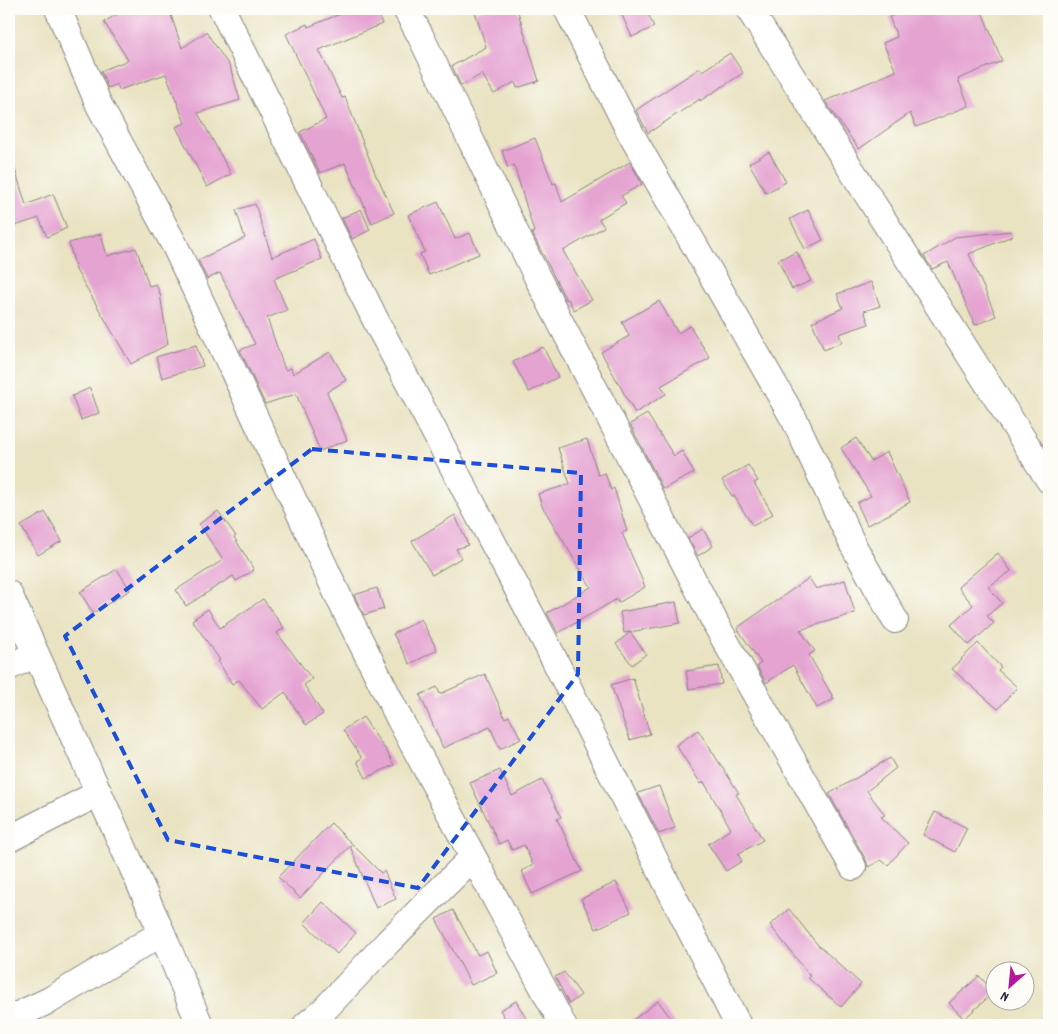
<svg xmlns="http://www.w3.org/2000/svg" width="1058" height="1034" font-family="Dekko,sans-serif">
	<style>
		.building { fill: #e5a3d2 }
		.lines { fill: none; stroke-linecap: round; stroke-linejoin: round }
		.minor-casing { stroke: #86827e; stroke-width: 28 }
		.minor { stroke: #fff; stroke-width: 26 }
		.marked { fill: none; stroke: #1d4ed8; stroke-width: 4; stroke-dasharray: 10 6; stroke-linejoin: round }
	</style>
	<rect width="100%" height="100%" fill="#fdfcf7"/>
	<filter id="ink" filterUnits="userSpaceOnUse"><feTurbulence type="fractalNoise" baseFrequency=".02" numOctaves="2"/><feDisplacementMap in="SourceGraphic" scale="10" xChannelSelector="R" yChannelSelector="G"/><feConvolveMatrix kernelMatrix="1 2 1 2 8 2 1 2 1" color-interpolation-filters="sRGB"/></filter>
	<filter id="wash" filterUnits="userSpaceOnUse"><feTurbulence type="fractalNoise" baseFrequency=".0096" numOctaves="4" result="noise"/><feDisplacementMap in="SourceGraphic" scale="20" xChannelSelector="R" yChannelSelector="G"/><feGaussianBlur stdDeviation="1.12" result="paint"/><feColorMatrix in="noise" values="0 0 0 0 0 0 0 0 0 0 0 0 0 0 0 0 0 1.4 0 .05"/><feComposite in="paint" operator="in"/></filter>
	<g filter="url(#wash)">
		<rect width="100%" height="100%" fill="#e9e3c2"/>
		<g id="blocks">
			<path class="building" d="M126,9H169L182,48L206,32L230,67L240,100L198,113L231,174L207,187L176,127L185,123L166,74L119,90L117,84L108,88L101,71L128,60L104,22Z
				M352,9H376L382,24L319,50L342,98L345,97L377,178H378L394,213L372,223L345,163L320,173L300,132L326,119L286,34L307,24L308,27Z
				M485,9H517L539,81L517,88L515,82L494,94L482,74L461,86L452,66L486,47L475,12Z
				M619,9H646L654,27L632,37Z
				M909,9H981L1002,61L958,79L969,106L916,127L910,113L859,149L838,120L825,101L896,71L883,43L897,37L889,17Z
				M730,53L743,73L700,101V99L648,133L636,110L700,68L702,71Z
				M535,138L553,184L556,183L562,202L630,162L642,184L621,196L626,203L599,219L604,227L563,251L592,300L574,310L568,299L566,300L532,233L534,232L514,165L508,168L502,151Z
				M769,152L786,182L766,193L749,163Z
				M9,163H13L26,205L53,194L67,228L47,237L39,218L9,228Z
				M438,202L455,239L470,233L479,254L429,275L420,254L425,252L408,215Z
				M255,204L272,257L314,239L322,259L274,279L287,310L267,318L285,370L291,368L293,374L330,352L346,380L327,392L347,440L320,451L296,394L265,404L240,350L255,344L220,273L207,279L198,260L245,238L236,210Z
				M361,209L370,230L352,239L342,218Z
				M808,210L823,240L805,249L790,219Z
				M1011,231L1012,236L969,254L996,316L975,325L948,262L932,269L924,256L955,237Z
				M101,234L107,256L136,248L149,286L156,284L160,294L168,344L131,364L76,270L69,243Z
				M797,252L811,281L792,289L778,260Z
				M871,282L880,306L864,311L869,324L839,334L842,342L824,350L812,322L843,308L837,294Z
				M659,301L678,333L690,326L710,358L661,386L666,394L635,413L601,352L629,336L622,322Z
				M196,345L203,366L162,378L156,357Z
				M543,347L558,377L529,392L513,362Z
				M90,388L99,413L81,420L72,396Z
				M647,414L674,456L682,451L694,473L663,489L630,424Z
				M856,438L871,461L887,452L910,502L892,512V513L867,525L857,503L871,496L841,448Z
				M587,439L598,475L605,473L611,490L614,488L627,531L622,533L645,587L618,603L617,599L558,633L547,613L591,587L542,506L538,494L570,484L558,448Z
				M748,465L758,481L754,483L773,514L753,526L734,496H732L722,480Z
				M218,511L236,536L234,537L254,570L236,581L233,576L186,606L176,590L223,560L199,524Z
				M45,512L62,541L38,555L21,526Z
				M455,515L468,545L456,549L461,558L432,575L412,541Z
				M703,529L713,546L698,556L688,538Z
				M998,553L1011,571L988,587L1002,603L987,616L994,623L969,645L951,625L973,605L958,587Z
				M117,569L130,590L93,613L80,592Z
				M809,578L816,589L845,580L855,613L800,630L815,651L809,655L834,699L817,708L793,665L766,683L757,666L761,663L737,628Z
				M377,588L384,609L364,615L354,595Z
				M263,599L284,628L277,633L312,679L304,685L323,714L306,725L285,692L262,709L239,680L232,684L218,661L220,660L192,620L208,609L220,628Z
				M676,602L680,623L624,633L620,612Z
				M421,619L437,650L410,664L393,634Z
				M630,632L646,654L632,665L616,644Z
				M978,643L1001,667L998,670L1017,687L998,709L952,669L962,660L961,659Z
				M719,666L722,684L689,689L686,671Z
				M485,674L505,718L509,716L521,739L500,749L490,727L443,748L420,695L437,687L440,694Z
				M633,678L650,734L630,740L611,685Z
				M363,717L384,748H385L394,765L366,778L357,761L362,758L343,730Z
				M698,730L739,793L736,794L763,840L738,854L742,861L726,871L708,844L731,829L704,782L701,784L676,745Z
				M890,758L896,768L867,791L885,815L881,817L908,843L888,865L881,860L868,867L866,860L829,794Z
				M500,770L512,796L542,780L561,817L557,819L582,871L532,894L522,871L533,865L524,845L512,850L507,840L499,844L470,783Z
				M659,786L675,828L659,834L638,793Z
				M935,812L967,828L955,852L923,835Z
				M331,823L381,873L384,871L396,899L376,908L350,846L300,898L278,877Z
				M616,882L631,912L596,929L581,899Z
				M323,902L356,933L337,954L304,923Z
				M789,909L817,944L861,984L841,1007L808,978L810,976L770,925Z
				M453,910L478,955L487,951L497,973L471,985L464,971L436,919Z
				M564,972L581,995L569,1004L555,977Z
				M979,976L994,992L964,1019L949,1003Z
				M516,1001L530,1025H509L500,1010Z
				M658,1001L676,1025H626Z"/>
		</g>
	</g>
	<g filter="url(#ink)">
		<use href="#blocks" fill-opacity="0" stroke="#86827e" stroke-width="1"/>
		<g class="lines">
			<g class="minor-casing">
				<path id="minor" d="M58,9L99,105L175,246L341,602L400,720L563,1025
					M222,9L379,327L546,643L738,1025
					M406,9L420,35L536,275L718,628L853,867
					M567,9L632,136L795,421L853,545L895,620
					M749,9L1049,480
					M9,594L162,933L200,1025
					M9,667L36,654
					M9,839L99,793
					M9,1019L50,1000L162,933
					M306,1025L323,1011L388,942L473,857"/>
			</g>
			<use href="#minor" class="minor"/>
		</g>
	</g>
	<path class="marked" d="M312,449L581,473L578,674L418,888L168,840L65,636Z"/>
	<rect width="1058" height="1034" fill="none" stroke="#fdfcf7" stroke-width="30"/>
	<g transform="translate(1010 986) rotate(207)"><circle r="24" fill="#fdfcf7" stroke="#a5a5ac"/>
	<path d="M0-4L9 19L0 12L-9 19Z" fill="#b5179e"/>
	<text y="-8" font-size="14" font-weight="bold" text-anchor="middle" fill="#22223b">N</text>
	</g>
</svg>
